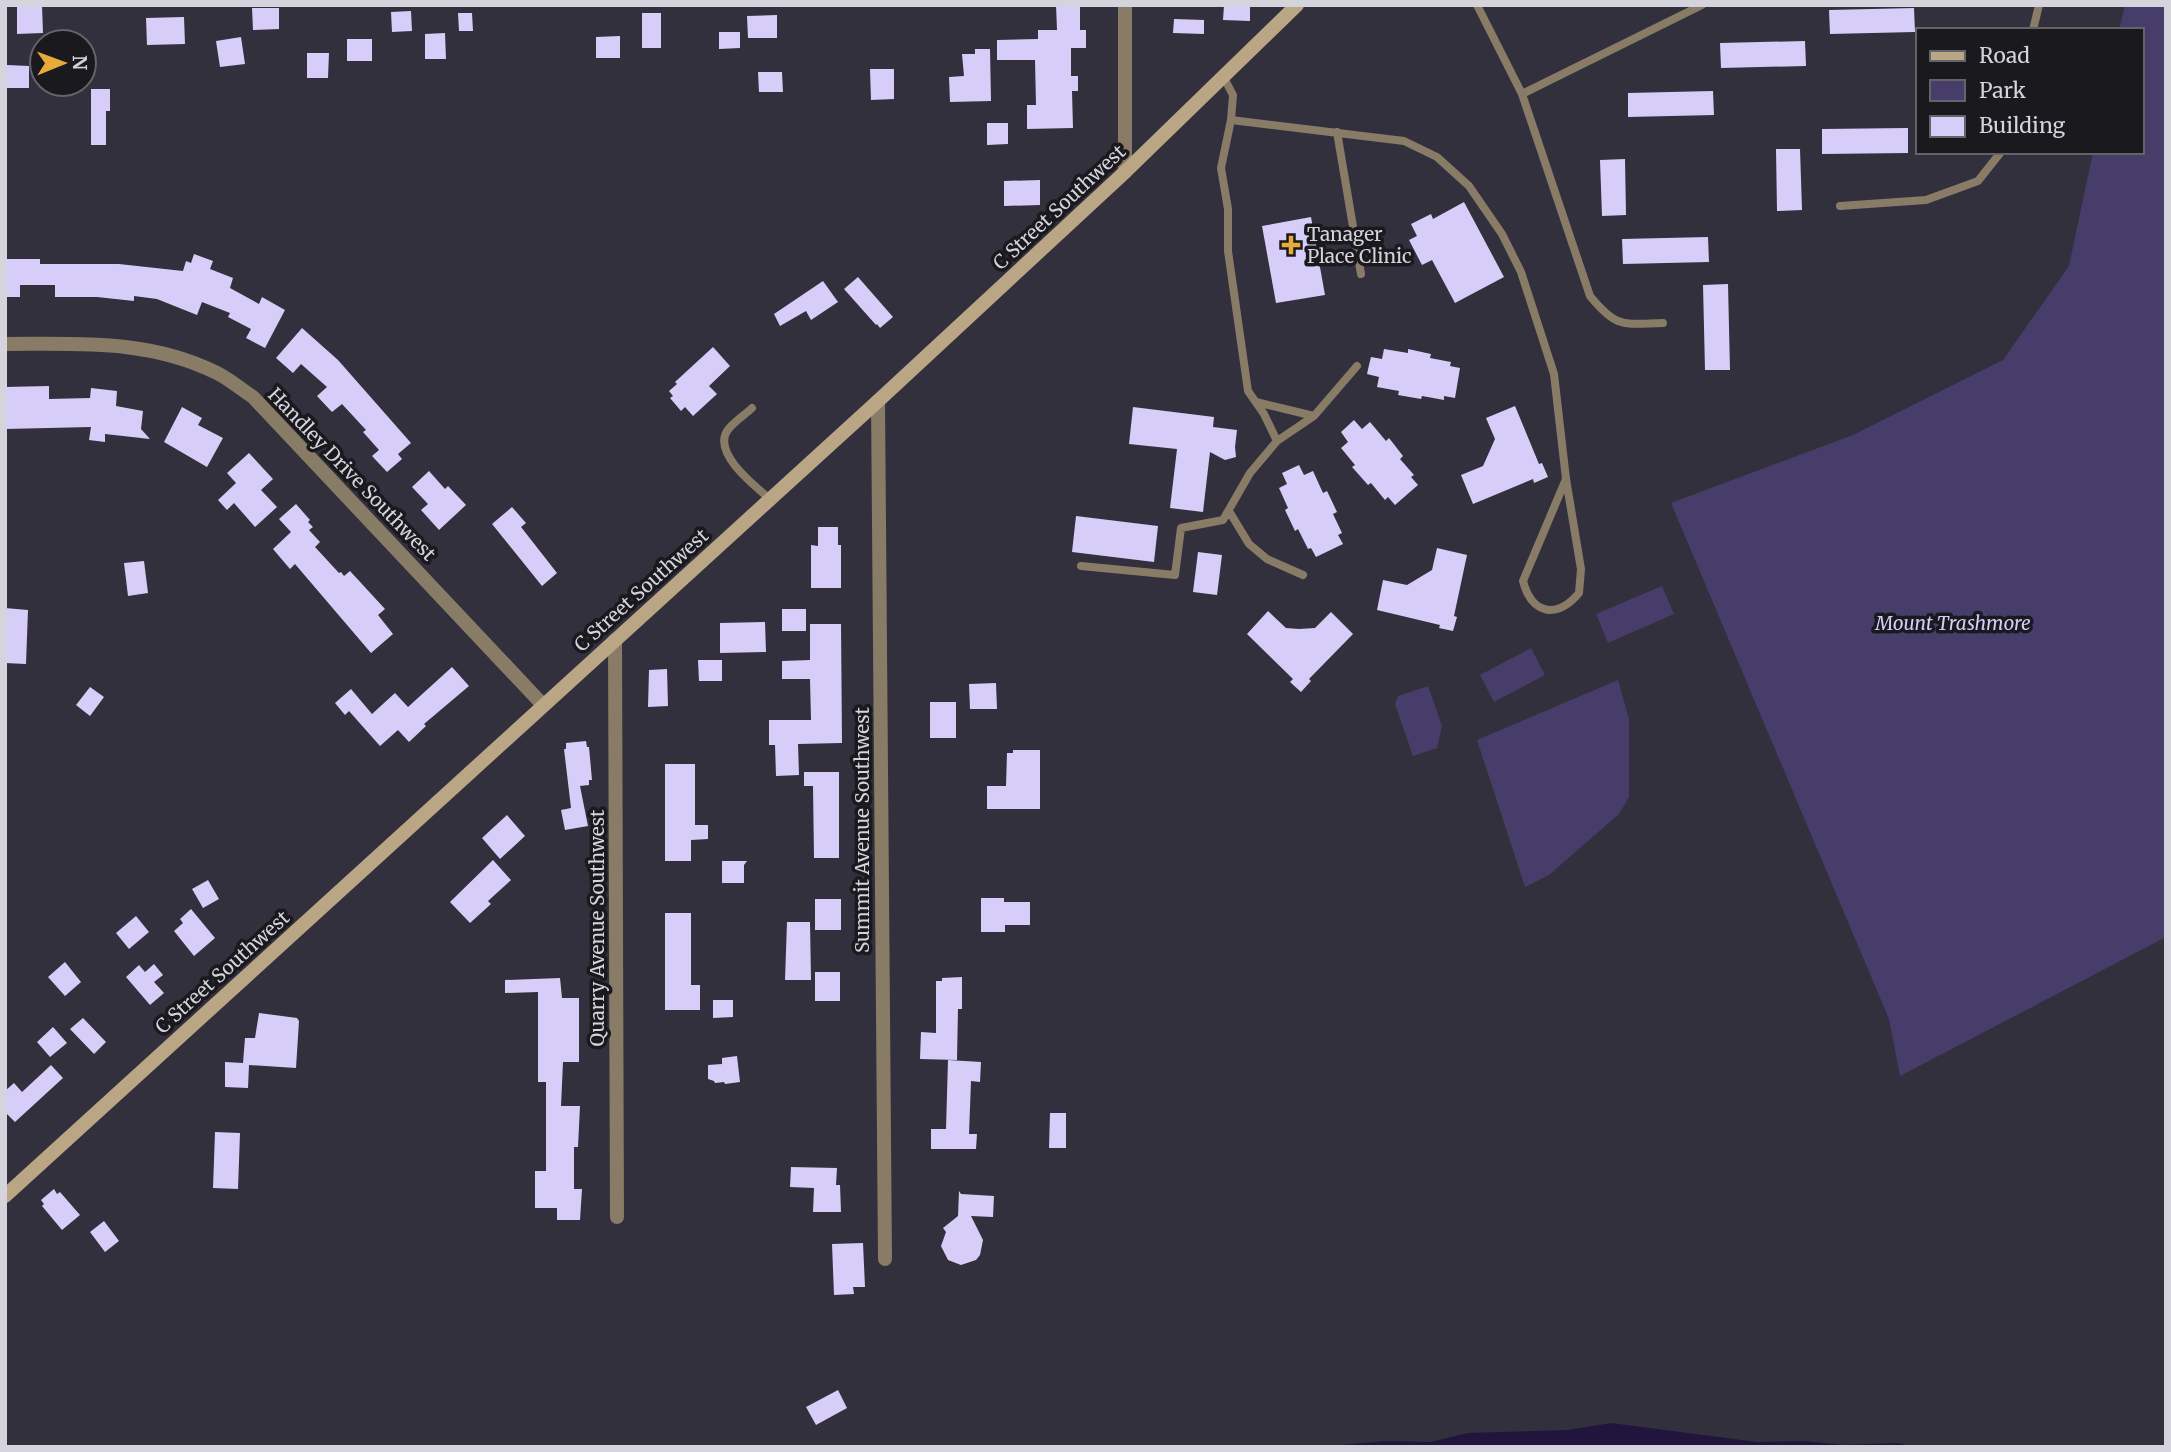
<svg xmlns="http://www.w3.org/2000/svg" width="2171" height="1452" font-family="Merriweather,serif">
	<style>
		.green { fill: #473d6a }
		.water { fill: #21153e }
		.building { fill: #d6cef9 }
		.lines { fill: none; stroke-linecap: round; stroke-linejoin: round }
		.service { stroke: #887c67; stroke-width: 8 }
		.minor { stroke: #887c67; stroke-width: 14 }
		.tertiary { stroke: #887c67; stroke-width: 14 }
		.secondary { stroke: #baa585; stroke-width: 14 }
		.poi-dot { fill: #e8ab37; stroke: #1a191e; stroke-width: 2.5 }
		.labels { text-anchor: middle; stroke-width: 7; stroke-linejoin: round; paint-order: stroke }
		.street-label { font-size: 19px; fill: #d5d3db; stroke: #1a191e }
		.poi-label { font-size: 19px; fill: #d5d3db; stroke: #1a191e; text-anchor: start }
		.park-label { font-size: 19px; font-style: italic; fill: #d4ccf9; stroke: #1a191e }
	</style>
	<rect width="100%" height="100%" fill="#32303c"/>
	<path class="green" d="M2125,5H2166V937L1900,1076L1889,1019L1671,503L1853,435L2003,360L2069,266L2093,152H2141V30H2119Z
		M1662,586L1674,614L1608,643L1596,614Z
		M1531,648L1545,675L1494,702L1480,675Z
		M1618,680L1629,719V797L1619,814L1549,875L1525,887L1477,740Z
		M1428,686L1442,726L1437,748L1413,756L1395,704L1398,696Z"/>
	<path class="water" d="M1611,1423L1757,1442L1804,1441L1845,1445L1898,1443L1914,1447H1319L1387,1441L1430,1442L1468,1433L1568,1430Z"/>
	<path class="building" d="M17,5H42L43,33L17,34Z
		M1056,5H1080V30H1086V48H1071V76H1078V91H1072L1073,128L1027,129V105H1036L1035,60H997V40L1038,39V30H1057Z
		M1224,5H1250V21L1223,20Z
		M252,8H279V29L253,30Z
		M1914,8L1915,32L1830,34L1829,10Z
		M411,11L412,31L392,32L391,12Z
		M458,13H472L473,31H459Z
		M642,13H661V48H642Z
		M777,15V38H748L747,16Z
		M184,17L185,44L147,45L146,18Z
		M1174,19L1204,20V34L1173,33Z
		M719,32H740V48L719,49Z
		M445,33L446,59H425V34Z
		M620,36V58H596V37Z
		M241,37L245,64L220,67L216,41Z
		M347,39H372V61H347Z
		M1805,41L1806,66L1721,68L1720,43Z
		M975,49H990L991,101L950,102L949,77L964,76L962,54H975Z
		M307,53H329L328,78H307Z
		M7,65L29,66V88H7Z
		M870,69H894V99L871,100Z
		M758,72H782L783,92H759Z
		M91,89H110V111H106V145H91Z
		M1713,91L1714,115L1628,117V93Z
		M987,123H1008V144L987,145Z
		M1908,128V153L1822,154V129Z
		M1776,149H1800L1802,210L1777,211Z
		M1625,159L1626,215L1602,216L1600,160Z
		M1040,180V205L1004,206V181Z
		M1464,202L1504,277L1455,303L1432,260L1422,265L1409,240L1417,236L1411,224L1431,214L1433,219Z
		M1311,217L1325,295L1276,303L1262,226Z
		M1708,237L1709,262L1623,264L1622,239Z
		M194,254L213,261L210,269L233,278L230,288L259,304L262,297L285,310L265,348L246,338L251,329L228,317L230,313L202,302L197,315L157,299L134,296V301L97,297H55V285H20V297H5V259H40V264H119L183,271L186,261L191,263Z
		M858,277L893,317L880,328L877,324L876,325L844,289Z
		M823,281L838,302L811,320L806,311L780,326L774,314Z
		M1728,284L1730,370H1705L1703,285Z
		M302,328L338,360L411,443L398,454L402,459L387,472L372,456L379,450L363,432L366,430L342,404L332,412L317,396L327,387L301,364L293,373L276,358Z
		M713,347L730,366L709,386L717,394L693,416L685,407L681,411L670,398L673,396L669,391L677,384L675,382Z
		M1384,349L1408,353V349L1431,354L1430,358L1451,362L1450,366L1460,368L1455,398L1444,396V400L1422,396L1421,399L1398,395L1399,391L1377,387L1379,377L1367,374L1369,365L1371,357L1382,359Z
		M49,386V399L90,398L91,388L117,391L116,406L143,411L141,429L150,439L105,434V442L89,440L91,427L5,429V387Z
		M1515,406L1539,464L1542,463L1548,477L1534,483L1533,479L1473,504L1461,475L1483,466L1495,439L1486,418Z
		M182,407L202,418L198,425L223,438L207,467L164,442Z
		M1133,407L1214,417L1213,427L1237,430L1235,447L1236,457L1225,460L1210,452L1203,512L1170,508L1177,449L1129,444Z
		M1354,420L1362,429L1370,422L1386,441L1389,438L1403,456L1400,459L1414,475L1411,477L1418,485L1395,505L1388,497L1385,500L1371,483L1368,485L1352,467L1355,465L1341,448L1348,442L1341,432Z
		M249,453L273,479L261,490L277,507L255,527L234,503L227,510L218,500L236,483L227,473Z
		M1299,465L1304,475L1313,471L1323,493L1327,491L1337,512L1333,514L1342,533L1338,535L1343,544L1316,557L1311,548L1308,549L1298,529L1295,531L1285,510L1288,508L1279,488L1287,484L1282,473Z
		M429,471L445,489L448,486L466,505L439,530L421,510L428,504L412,487Z
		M296,504L310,520L308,522L313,527L309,530L320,542L315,547L339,573L341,572L344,576L350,571L385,609L378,615L393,634L371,653L295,564L290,569L273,549L291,532L279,519Z
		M512,507L526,523L521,527L557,573L542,586L492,524Z
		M1076,516L1158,526L1154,562L1072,552Z
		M818,527H838V545H841V588H811V545L818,546Z
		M1437,548L1467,555L1454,616L1457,617L1453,631L1439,628L1440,625L1377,610L1383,580L1407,585L1432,570Z
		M1198,552L1222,555L1217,595L1193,592Z
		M144,561L148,593L128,596L124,563Z
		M5,608L28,610L26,664L5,663Z
		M782,609H806V631H782Z
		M1268,611L1286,628L1299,629L1315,628L1331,612L1353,634L1309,679L1311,681L1301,692L1290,682L1293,679L1247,634Z
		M765,622L766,652L720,653V623Z
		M810,624H841L842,743L798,744L799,775L776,776L775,745H769V720H811L810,679H782V661L810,660Z
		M698,660H722V681H699Z
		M452,667L469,686L424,724L426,726L409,742L398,730L380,746L349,711L345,715L335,703L351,689L372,714L395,693L408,707Z
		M667,669L668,706L648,707L649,670Z
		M996,683L997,709H970L969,684Z
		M90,687L104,697L90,716L76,705Z
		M930,702H956V738H930Z
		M586,741L587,747H589L592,780H589V785L580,786L588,826L565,830L561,810L571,808L564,749H566V743Z
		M1013,750H1040V809H987V786H1006L1007,753H1013Z
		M665,764H695V825H708V839L691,840V861H665Z
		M804,772H839V858H814L813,786H804Z
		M507,815L525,836L500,859L482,838Z
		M493,860L511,880L488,901L491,904L470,923L450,902Z
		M722,861H747L744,865V883H722Z
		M208,880L219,899L203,908L192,889Z
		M981,898H1004V902H1030V925H1005V932H981Z
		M815,899H841V930H815Z
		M191,909L215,938L194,956L174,931L183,923L180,919Z
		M665,913H691V985H700V1010H665Z
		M136,916L149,932L129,949L116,933Z
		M787,922H810L811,980H785Z
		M65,962L81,982L65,996L48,977Z
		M154,964L163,975L154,982L164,993L150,1005L126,977L139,965L145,972Z
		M815,972H840V1001H815Z
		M962,977V1009H958L957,1060L920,1059L921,1032L936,1033V981H942V978Z
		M560,978L562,998H579V1062H563L561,1106H580L578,1147H574V1189H582L580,1220H557V1208H535V1171H546V1082H538V992L505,993V980Z
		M713,1000H733V1017L713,1018Z
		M259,1013L297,1018L299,1021L296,1068L249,1065L248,1088L225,1087V1062L243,1063L245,1038H255Z
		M83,1018L106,1042L94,1054L70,1029Z
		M53,1027L67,1043L50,1057L37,1042Z
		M737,1056L740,1082L725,1084L724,1082L715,1083L714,1081L708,1079V1065L722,1064V1058Z
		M948,1060L981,1062L980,1082L971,1081L969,1134H977L976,1149H931V1129H946Z
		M51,1065L63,1078L15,1122L5,1112V1091L14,1083L22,1092Z
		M1050,1113H1066V1148H1049Z
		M215,1132L240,1133L238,1189L213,1188Z
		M791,1167L837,1168L836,1185H840L841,1212H813L814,1188L790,1187Z
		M54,1189L57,1194L60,1192L80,1215L62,1230L42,1206L44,1204L41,1200Z
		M959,1191L961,1194L994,1196L993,1217L971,1216L983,1240L980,1255L976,1260L961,1265L948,1260L941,1246L946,1232L943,1228L958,1216Z
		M104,1221L119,1241L105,1252L90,1232Z
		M863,1243L865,1287H853L854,1294L834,1295L832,1244Z
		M838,1390L847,1408L816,1425L806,1407Z"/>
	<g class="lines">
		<path class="service" d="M1477,5L1522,94L1590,296C1617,329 1623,324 1663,323
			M2033,30L2039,5
			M1224,78L1233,95L1231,120L1404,141L1437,157L1469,186L1502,234L1521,272L1554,374L1566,479L1523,581C1532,615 1557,619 1579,593L1581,569L1566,479
			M1522,94L1702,5
			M1337,132L1361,274
			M1840,206L1926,200L1978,181L2001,152
			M1256,402L1314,416L1357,366
			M752,408C745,415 733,422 727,431C713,454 755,486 770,499
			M1277,441L1314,416
			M1229,511L1249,544L1267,559L1303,575
			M1081,566L1175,575L1181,528L1223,520L1250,473L1277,441L1264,414L1248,391L1228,251V209L1221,168L1231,120"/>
		<path class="minor" d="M5,344C79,344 149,339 217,373C229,379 241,389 253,397L543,705
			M878,401L885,1259
			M615,640L617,1217"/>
		<path class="tertiary" d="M1125,172V5"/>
		<path class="secondary" d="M5,1196L878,401L1125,172L1297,5"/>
	</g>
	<path class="poi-dot" d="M1287.5 234.5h7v7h7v7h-7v7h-7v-7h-7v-7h7z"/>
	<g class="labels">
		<g class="street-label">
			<text transform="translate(1059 207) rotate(-43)" y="7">C Street Southwest</text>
			<text transform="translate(352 474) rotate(46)" y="7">Handley Drive Southwest</text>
			<text transform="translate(641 590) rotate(-42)" y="7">C Street Southwest</text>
			<text transform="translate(862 830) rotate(-90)" y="7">Summit Avenue Southwest</text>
			<text transform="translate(597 928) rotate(-90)" y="7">Quarry Avenue Southwest</text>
			<text transform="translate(222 972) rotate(-42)" y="7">C Street Southwest</text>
		</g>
		<g class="poi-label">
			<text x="1307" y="241">Tanager<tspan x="1307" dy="22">Place Clinic</tspan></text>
		</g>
		<g class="park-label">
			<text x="1953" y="630">Mount Trashmore</text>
		</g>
	</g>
	<rect width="2171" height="1452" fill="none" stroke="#d5d3db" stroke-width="14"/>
	<rect x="1916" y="28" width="228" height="126" fill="#1a191e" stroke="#65636a" stroke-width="2"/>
	<rect x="1930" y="51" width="35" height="10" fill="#baa585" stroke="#65636a" stroke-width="2"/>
	<text x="1979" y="63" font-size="21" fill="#d5d3db">Road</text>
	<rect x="1930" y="80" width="35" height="21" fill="#473d6a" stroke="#65636a" stroke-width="2"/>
	<text x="1979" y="98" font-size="21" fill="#d5d3db">Park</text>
	<rect x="1930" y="116" width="35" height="21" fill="#d6cef9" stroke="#65636a" stroke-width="2"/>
	<text x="1979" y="133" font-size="21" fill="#d5d3db">Building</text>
	<g transform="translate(63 63) rotate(89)"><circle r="33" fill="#1a191e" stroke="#65636a" stroke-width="2"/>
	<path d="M0-5L12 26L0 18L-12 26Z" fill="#e8ab37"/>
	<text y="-10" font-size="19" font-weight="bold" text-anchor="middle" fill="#d5d3db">N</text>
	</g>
</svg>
